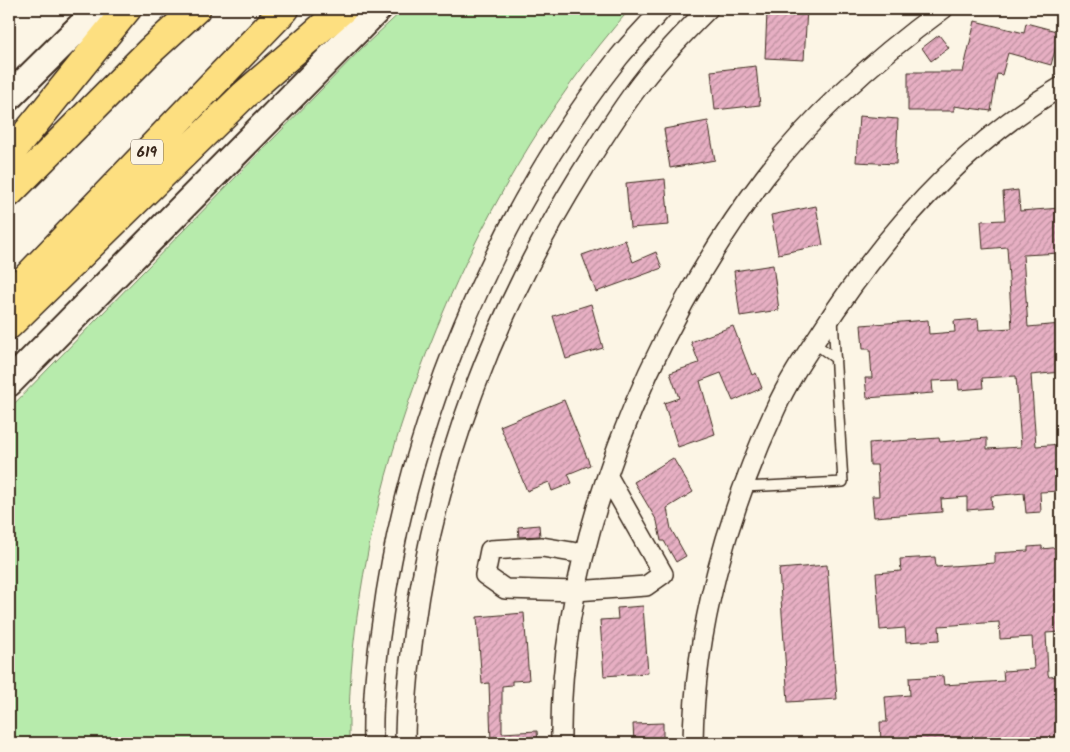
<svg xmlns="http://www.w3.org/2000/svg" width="1070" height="752" font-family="Kalam,sans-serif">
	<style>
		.green { fill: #b7ebac; stroke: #798a65 }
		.building { fill: url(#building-hatch); stroke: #3b2a1e }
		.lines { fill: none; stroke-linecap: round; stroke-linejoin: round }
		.lane-casing { stroke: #3b2a1e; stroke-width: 12 }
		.street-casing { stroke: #3b2a1e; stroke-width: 22 }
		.secondary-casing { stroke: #3b2a1e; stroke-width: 30 }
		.highway-casing { stroke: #3b2a1e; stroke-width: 31 }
		.lane { stroke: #fcf5e5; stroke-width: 9 }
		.street { stroke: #fcf5e5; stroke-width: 19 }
		.secondary { stroke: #fcf5e5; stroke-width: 26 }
		.highway { stroke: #fddf80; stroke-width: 28 }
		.labels { text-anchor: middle; stroke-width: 4; stroke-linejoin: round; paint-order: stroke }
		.shield { fill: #fcf5e5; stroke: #75675a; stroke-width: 1 }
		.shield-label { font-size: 15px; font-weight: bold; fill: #3b2a1e }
	</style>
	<defs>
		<pattern id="building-hatch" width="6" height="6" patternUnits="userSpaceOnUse" patternTransform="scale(1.25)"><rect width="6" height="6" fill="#e7afc3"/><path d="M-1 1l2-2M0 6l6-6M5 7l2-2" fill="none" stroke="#bc8f9e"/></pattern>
	</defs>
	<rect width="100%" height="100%" fill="#fcf5e5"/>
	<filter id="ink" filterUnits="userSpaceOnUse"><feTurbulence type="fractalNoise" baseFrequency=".02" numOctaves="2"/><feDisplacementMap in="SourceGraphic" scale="10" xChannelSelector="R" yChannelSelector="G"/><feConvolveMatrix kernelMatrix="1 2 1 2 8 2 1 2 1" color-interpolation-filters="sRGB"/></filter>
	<g filter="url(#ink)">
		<path class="green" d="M404,9H630C467,193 345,496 349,743H9V409L362,48Z"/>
		<path class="building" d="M782,9H807L804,60L765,58L767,12L781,13Z
			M975,21L1024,33L1026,23L1060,32L1051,65L1008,53L1002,75L997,74L991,111L954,106V111H908V72H963Z
			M939,35L949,48L931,61L922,48Z
			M756,66L760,105L715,110L711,71Z
			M859,116L898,119L896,164L856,162Z
			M708,121L715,160L670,168L664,129Z
			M665,179L669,225L630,228L626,183Z
			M1018,190L1020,211L1061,208V253L1023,255L1028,327L1061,324V372L1031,375L1036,446L1061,444V491L1040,492L1041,512L1026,513L1024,493L991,496L992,508L967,510V497L941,499L942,512L874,517L872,496H879L877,465H870L869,443L939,438L940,442L987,438V449L1021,447L1016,376L982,378L983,388L959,390L958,380L932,381L933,393L867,398L865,378H872L870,349H863L861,325L928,320L929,334L955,332L954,321L978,319L979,330L1012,328L1007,247L983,249L981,221L1005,220L1003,192Z
			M816,206L823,245L778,254L771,215Z
			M625,240L633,262L656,252L662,268L596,292L582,255Z
			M773,265L779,310L740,316L734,271Z
			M591,304L603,348L566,359L553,316Z
			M733,326L752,375L756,373L762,388L733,401L721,373L700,381L715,434L678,447L664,403L679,398L670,373L699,363L691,342Z
			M564,400L590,465L568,474L572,483L552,491L549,482L527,491L500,426Z
			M673,458L693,492L667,508L671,529L686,556L676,562L664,541H661L657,521L634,482Z
			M539,525L540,536L519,537L518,527Z
			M1042,546V549L1061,547V632L1046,633L1048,674L1049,677L1061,676V736L1054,737L1055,743H881L880,722H887L885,697L910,695L909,678L943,676L944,685L1004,681L1003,671L1034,669L1032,637L1000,639L999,622L939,626L940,640L906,642L905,628L880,630L876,573L901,571L900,559L935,557L936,567L995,563V553L1028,551V547Z
			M827,565L837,699L788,702L779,569Z
			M643,606L648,673L604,676L600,620L618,619L617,608Z
			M524,613L529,680L512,681V685L502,686V733L537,731L538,743H491L489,683L482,684L477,617Z
			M663,723V743H634L633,724Z"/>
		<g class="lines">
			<g class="lane-casing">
				<path id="lane" d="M814,343L836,359
					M744,487L843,482L833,319"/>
			</g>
			<g class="street-casing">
				<path id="street" d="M584,554L542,547L490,550L485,575L505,589L576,591L646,586L663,574L608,477
					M373,743C372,703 376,662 382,622C407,426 496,213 619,57C632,41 648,25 662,9
					M405,743C405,705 409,667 414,629C435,467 495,312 581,173C601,141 621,108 645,78C664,54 686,31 708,9
					M561,743C558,549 649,330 765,177C814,113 879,56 943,9
					M693,743C694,630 728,512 775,410C787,383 803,359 819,335C881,239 961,146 1061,87"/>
			</g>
			<g class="secondary-casing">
				<path id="secondary" d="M9,97L98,9
					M9,383L378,9"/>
			</g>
			<g class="highway-casing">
				<path id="highway" d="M9,155L127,9
					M9,193L150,51L196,9
					M9,296L285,9
					M9,325L244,95L343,9"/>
			</g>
			<use href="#lane" class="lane"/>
			<use href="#street" class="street"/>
			<use href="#secondary" class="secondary"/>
			<use href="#highway" class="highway"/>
		</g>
	</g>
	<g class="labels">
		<rect class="shield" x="131" y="139.5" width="32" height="25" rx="4"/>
		<g class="shield-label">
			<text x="147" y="157">619</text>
		</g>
	</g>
	<rect width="1070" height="752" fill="none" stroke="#fcf5e5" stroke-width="30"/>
	<rect x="15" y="15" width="1040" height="722" fill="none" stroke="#3b2a1e" stroke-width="2" filter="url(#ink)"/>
</svg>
